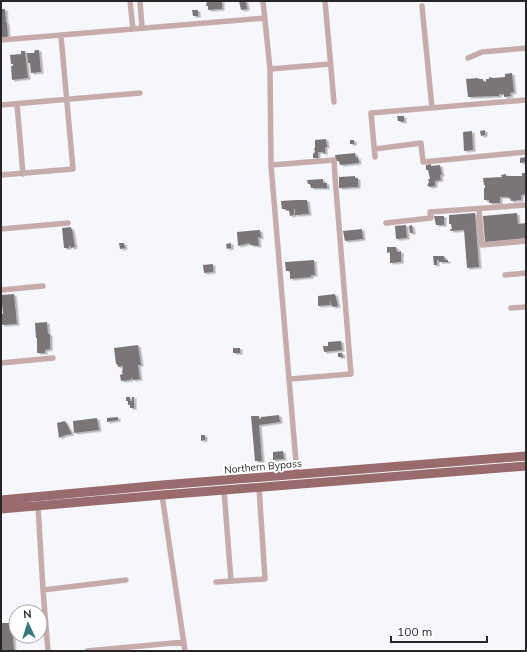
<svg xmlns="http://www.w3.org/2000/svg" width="527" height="652" font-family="Mulish,sans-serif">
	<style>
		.building { fill: #7a7678; filter: url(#shadow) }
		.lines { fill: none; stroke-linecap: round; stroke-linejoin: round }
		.minor { stroke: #c6abab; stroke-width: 5.5 }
		.primary { stroke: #996b6c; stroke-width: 9 }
		.labels { text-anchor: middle; stroke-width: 4; stroke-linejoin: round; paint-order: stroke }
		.street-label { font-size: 10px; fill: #262628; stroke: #fff }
	</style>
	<defs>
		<filter id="shadow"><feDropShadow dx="2.5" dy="1.5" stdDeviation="0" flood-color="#0004"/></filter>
	</defs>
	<rect width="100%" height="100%" fill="#f6f7fc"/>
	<path class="building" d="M207,1H222V9L208,10V6H206Z
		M239,1H246L247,9L241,10Z
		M1,9H5L6,23H7L8,38H1Z
		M192,10H198V16H193Z
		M35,50H39L41,72L31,73L30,63H28L27,53H34Z
		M21,51H25L28,78L12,80L11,66H13V64H11L10,55L21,54Z
		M512,73L514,92L510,93L511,96L504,97V94H499V96L468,97L466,79L478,78L479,79H483V81L486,82V79H489V77L493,78L505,77V74Z
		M397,116H404V122L398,121Z
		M485,130V135L481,136L480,131Z
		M472,131L473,150L464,151L463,132Z
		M326,139L327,147H325V154H324L323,152H318V158H313V154L315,152L314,148H315V140Z
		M350,140H354V144H350Z
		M355,153L356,158L358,157L359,163L340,165L339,161H336L335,155Z
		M526,157V162L520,163V158Z
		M431,164V166L440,165L442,175H440L441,180L435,181V186L429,187V186H427L429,182L428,179H430L428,170H426V165Z
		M522,173H526V194L521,195V200L511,201L510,198L506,197H500V203H489V200H484V188H485V185H484L483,178L502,177L501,175L506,174V176H522Z
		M355,176V178H358V187L339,188V177Z
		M323,179V183H327V188H311L310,184H308L307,180Z
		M296,200H307L309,214L295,215V209H294V215L290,216L289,210L287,211L286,209H282L281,201Z
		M475,213L479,267L467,268L464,230L451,231L450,229H452L451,224H449V215Z
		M517,213L518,224L526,223V238L485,242L483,216Z
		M434,216H444V225H436Z
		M406,225L407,238L396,239L395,226Z
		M412,225L413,233H410L409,226Z
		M71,227V229H72L75,247L71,248V246H69V248H64L62,228Z
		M362,229L363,239L345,241L343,231Z
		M260,230L261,238L258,237L259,246L250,245V243L238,246L237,232Z
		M119,243H124L125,248L120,249Z
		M231,243V248L227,249L226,244Z
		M387,247H396L397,252L401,251V262L390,263V252L387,253Z
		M433,256H444L445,260H448V262H439V260H437V265H434Z
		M314,260L315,275H311V277L290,279V271H286L285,262Z
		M213,264V272L204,273L203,265Z
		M14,294L17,324L2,325L1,314H3L1,295Z
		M335,294L338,306L333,307L332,305L331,306L330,299V305L318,306V296Z
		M47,322L48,334H50V349L45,350V353H37V338H36L35,323Z
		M341,341L342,350L324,352L323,346H328V342Z
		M138,345L141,365H138L140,379L133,380L132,378L130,380L121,381L120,375L124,373H122L123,366L118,367L117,364H116L114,348Z
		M233,348H240V353H233Z
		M338,353H342L343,357H338Z
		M126,397H130V401H132V397H134V408H130V405H128V401H126Z
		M279,415L280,422L259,425L262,461H255L251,416H259V419H261V417Z
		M118,417V420L107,422V418Z
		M97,418L99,430L74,433L73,421Z
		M65,421L72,434L65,435L59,438L57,423Z
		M201,435H205V440L201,441Z
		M283,451L284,459L273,460V452Z
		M1,623H12L14,651H1Z"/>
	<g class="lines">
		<path class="minor" d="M130,1L133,29
			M140,1L142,28
			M263,1L270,69L271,165L297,474
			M325,1L334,102
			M422,6L432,108
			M1,40L265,18
			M468,58L482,52L526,48
			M270,69L330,64
			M17,104L23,174
			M1,105L140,93
			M375,149L421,143L423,162L526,152
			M375,157L371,113L526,100
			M271,165L334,160L335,177L351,374L290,379
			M1,175L73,169L61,36
			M479,209L482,245L526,241
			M386,223L431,218L430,212L526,205
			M1,229L68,223
			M505,275L526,273
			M1,290L43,286
			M511,308L526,307
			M1,363L53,358
			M224,490L231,581
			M162,495L185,651
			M38,506L43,590L48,651
			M216,582L265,579L259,487
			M43,590L126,580
			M87,651L184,642"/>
		<path class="primary" d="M1,500L162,485L526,456
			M1,509L162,495L526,466"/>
	</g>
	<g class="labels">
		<g class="street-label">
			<text transform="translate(263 466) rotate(-5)" y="4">Northern Bypass</text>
		</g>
	</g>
	<rect width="527" height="652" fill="none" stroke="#262628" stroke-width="4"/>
	<g transform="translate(28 624) rotate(356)"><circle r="19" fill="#ffffff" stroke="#a8a8a9"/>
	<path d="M0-3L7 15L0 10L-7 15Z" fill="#327b7a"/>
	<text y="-6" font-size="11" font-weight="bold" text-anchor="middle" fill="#262628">N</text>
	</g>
	<path d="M391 636v6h96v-6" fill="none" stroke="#262628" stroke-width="2"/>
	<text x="397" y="636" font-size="12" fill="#262628" stroke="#ffffff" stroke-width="3" paint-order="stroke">100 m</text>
</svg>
